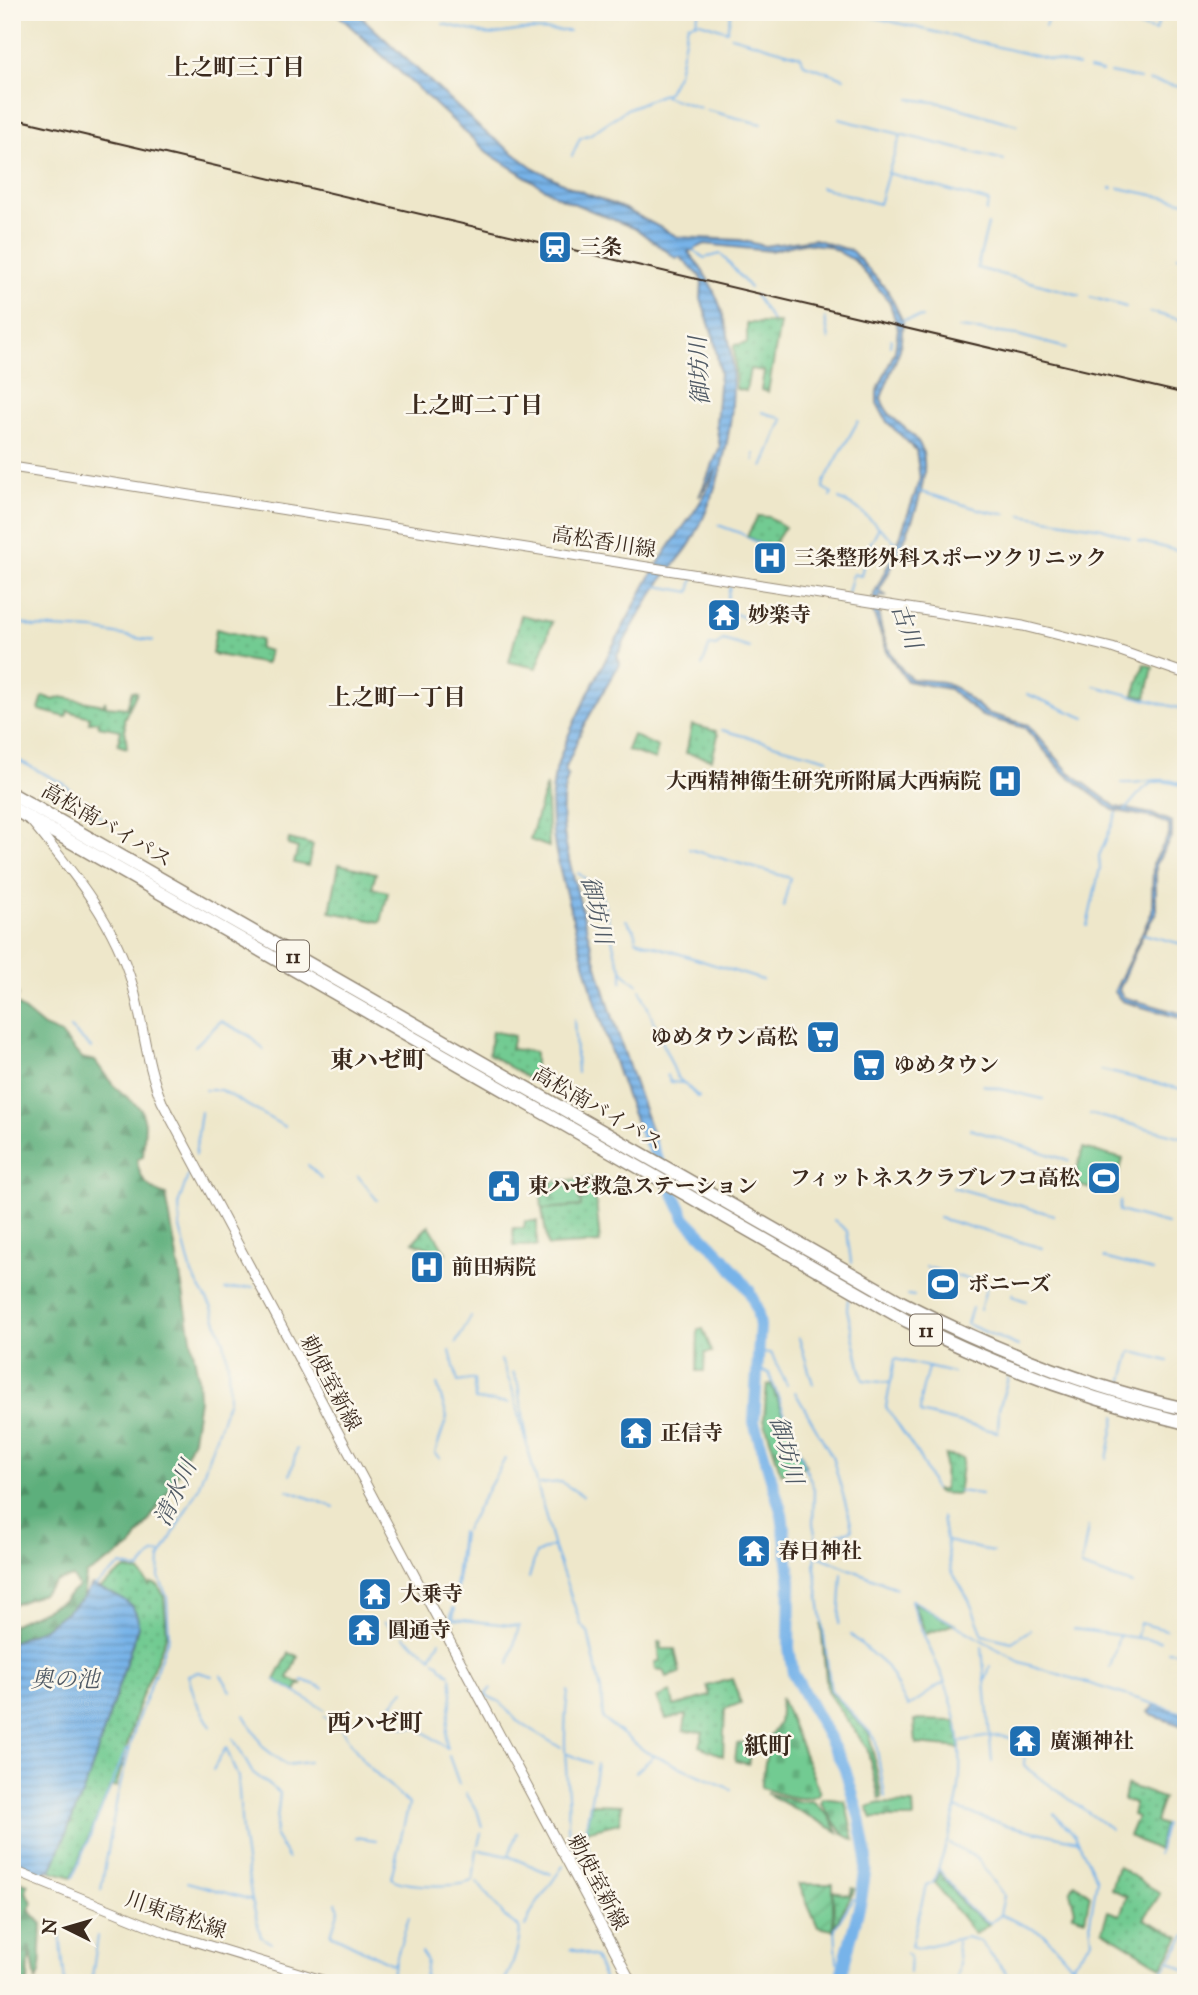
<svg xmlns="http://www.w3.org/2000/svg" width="1198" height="1995" font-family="'IM FELL Great Primer','Noto Serif JP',serif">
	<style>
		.grass { fill: url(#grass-dots); stroke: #567a58; stroke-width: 2 }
		.forest { fill: url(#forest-firs); stroke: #4c6c4d; stroke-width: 2 }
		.cemetery { fill: url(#cemetery-stones); stroke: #567a58; stroke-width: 2 }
		.garden { fill: url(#garden-furrows); stroke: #567a58; stroke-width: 2 }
		.pitch { fill: #72cb92; stroke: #567a58; stroke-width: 2 }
		.water { fill: url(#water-rules); stroke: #596e84; stroke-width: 2 }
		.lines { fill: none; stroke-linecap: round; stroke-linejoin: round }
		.stream { stroke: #77b3e9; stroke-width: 2 }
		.river { stroke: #77b3e9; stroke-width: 12 }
		.secondary-casing { stroke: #948874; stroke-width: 11 }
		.highway-casing { stroke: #948874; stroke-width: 15 }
		.secondary { stroke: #fff; stroke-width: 9 }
		.highway { stroke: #fff; stroke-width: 12 }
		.rail { stroke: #3b2a1e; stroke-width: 2 }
		.labels { text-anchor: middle; stroke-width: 5; stroke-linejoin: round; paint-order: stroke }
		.shield { fill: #fbf7ec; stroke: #75685c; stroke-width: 2 }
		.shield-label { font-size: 19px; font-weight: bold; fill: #3b2a1e }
		.poi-label { font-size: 21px; font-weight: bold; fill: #3b2a1e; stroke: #fbf7ec; text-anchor: start }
		.street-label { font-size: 21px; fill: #3b2a1e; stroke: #fbf7ec }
		.neighbourhood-label { font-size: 23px; font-weight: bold; fill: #3b2a1e; stroke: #fbf7ec }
		.water-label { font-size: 23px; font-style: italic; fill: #505a65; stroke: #fbf7ec }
		.quarter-label { font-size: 24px; font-weight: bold; fill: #3b2a1e; stroke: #fbf7ec }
	</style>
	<defs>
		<pattern id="grass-dots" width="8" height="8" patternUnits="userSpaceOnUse" patternTransform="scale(1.75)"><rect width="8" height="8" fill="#72cb92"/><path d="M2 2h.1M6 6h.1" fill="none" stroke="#64ae7d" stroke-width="1.8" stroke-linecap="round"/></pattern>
		<pattern id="forest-firs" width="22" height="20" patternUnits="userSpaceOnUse" patternTransform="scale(1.75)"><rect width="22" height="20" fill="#5daf7c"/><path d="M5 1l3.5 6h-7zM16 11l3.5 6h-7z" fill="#4e8f65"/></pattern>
		<pattern id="cemetery-stones" width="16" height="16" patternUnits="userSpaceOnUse" patternTransform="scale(1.75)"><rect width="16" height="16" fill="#72cb92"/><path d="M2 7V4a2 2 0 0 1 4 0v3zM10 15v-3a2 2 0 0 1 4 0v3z" fill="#64ae7d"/></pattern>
		<pattern id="garden-furrows" width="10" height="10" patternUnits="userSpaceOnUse" patternTransform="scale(1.75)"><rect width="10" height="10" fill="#72cb92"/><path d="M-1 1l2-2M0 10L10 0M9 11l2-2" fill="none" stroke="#64ae7d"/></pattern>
		<pattern id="water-rules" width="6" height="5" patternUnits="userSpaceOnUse" patternTransform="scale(1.75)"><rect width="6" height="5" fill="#77b3e9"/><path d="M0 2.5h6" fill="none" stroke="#6392bc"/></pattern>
	</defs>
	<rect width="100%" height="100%" fill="#fbf7ec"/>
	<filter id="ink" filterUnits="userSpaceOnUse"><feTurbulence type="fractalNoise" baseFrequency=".0143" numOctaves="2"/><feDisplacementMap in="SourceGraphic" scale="14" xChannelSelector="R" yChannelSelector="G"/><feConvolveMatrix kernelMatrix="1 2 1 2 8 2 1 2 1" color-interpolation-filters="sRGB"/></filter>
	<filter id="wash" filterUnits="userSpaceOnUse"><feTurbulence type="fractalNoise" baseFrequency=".00686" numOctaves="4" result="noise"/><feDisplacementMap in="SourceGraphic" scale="28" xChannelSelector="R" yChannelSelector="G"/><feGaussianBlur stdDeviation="1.57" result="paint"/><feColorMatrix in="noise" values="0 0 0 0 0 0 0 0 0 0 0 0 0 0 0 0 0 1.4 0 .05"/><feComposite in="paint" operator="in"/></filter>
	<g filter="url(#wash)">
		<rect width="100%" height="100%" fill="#eee7ca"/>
		<path class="grass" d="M747,323H780L768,392L761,390L764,371L750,369L746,391L736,389L734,345L747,343Z
			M758,516L769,517L785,527L770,550L747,536Z
			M521,615L552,622L537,668L509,662Z
			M216,629L261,640L259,648L269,651L266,664L212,654Z
			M1144,664L1153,667L1146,698L1134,695Z
			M132,691L137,692L124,719L127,748L118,745L121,730L98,726L99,721L89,722L90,717L68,711L66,717L39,710L43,696L54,700L61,697L104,705L105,701L106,706L127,708Z
			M692,725L716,731L718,735L712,759L686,753Z
			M633,735L658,747L655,760L627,750Z
			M546,785L549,847L530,840Z
			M339,864L376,873L372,888L388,892L381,922L330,912Z
			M492,1031L514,1036L511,1049L535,1052V1079L532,1081L489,1054Z
			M594,1178L600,1243L548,1246L542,1209L581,1206L579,1179Z
			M525,1221H537V1246H514L513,1228H524Z
			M429,1225L446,1253L445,1254L413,1242Z
			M698,1329H703L712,1352L705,1353L704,1371H697Z
			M945,1455L963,1458L958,1494L937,1493L936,1490H944Z
			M125,1569L141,1573L149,1586L151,1583L158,1585L164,1596L167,1634L138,1706L116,1787L111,1786L72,1877L51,1871L89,1777L138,1626L132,1606L100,1588Z
			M821,1624L830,1691L869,1733L882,1798H879L867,1748L827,1692Z
			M289,1653L298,1656L288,1678L303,1685H299L296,1692L275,1680Z
			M732,1679L741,1703L725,1709L723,1756L699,1746L703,1732L684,1730L686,1715L666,1719L657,1697L671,1692L674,1706L710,1696L707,1686Z
			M914,1720L956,1721L960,1748L916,1744Z
			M765,1738L752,1743L749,1764L735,1761L737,1744Z
			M1127,1785L1163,1798L1155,1822L1164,1825L1158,1850L1129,1836L1137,1817L1132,1815L1135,1804L1124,1800Z
			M590,1804L622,1805L619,1823L586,1831Z
			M1118,1866L1160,1894L1144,1919L1180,1937L1162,1967L1102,1930L1108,1911L1120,1915L1127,1896L1111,1889Z
			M939,1872L967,1909L989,1924L975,1934L935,1883Z
			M1075,1883L1090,1895L1085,1919L1072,1915L1075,1910L1070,1892Z
			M852,1888L855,1889L834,1927L833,1892L850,1895Z"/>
		<path class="forest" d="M12,992L18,994L15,1003L44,1027L61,1034L81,1058L95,1061L113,1085L141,1109L145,1123L143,1156L137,1160C139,1178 148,1190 166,1195L198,1377L199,1399L193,1439L173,1484L131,1547L86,1575L83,1599L45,1628L12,1642V1625L61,1602L78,1587L73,1577L57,1581L42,1594L12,1605Z
			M12,1878L28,1884L26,1892L33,1903L29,1910L42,1924L40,1974L36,1981L30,1946L28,1983H12Z"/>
		<path class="cemetery" d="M579,1179L581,1206L542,1209L541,1194L552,1193L551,1184L540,1183Z
			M771,1384L806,1466L781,1474L764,1419L767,1385Z
			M912,1601L954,1624L926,1634Z
			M781,1698L820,1793C804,1806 778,1792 761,1788L769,1738L779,1723Z
			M766,1793L801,1802L813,1801L829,1816L838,1832Z
			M822,1798L845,1801L854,1840L843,1834L821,1803Z
			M880,1803L913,1804L914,1818H872L867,1807Z"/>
		<path class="garden" d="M289,839L313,845L308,866L294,863L298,848L288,845Z
			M658,1642H661L662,1649H675L680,1673L666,1677L663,1670H656L655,1662L660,1661Z
			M799,1884H833V1930L818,1927Z"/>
		<path class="pitch" d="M1083,1148L1123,1159L1113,1195L1073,1184Z"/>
		<path class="water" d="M335,12H356L480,128L532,167L572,188L625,209L678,237L740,240L765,246L814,239L852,251L888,291L903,322L900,349L881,398C887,420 908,426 919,443C939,477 896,560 879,591L887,596L879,595C875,623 889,661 912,679L943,682L956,688L987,713L1028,725L1068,771L1116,807L1152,814L1172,822V835L1156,865V913L1143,934L1119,990L1123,997L1186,1015V1020L1122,1001L1114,992L1152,912L1153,864L1169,834V825L1154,818L1113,810L1063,772L1025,728L982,716L949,689L907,681L888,654L873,612L874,594L896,549L920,479L916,450L887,422L877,403V392L895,351L898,329L889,301L855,261L828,246L802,243L770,251L705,244L688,252C755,327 738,452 695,535C688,551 674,564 663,578C646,603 630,629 617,656L620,663L583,727L565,770L568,776C554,818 570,862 580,903C600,984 626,1061 655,1140L644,1143C615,1071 592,996 573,920C561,874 545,828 554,779C561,740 602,667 622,629C635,606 646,581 661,559C680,529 704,504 716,470L699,497L720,447L716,424L720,373L714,338L701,299L702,282L699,275L680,257L676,258L636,229L558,197L488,153Z
			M92,1585C112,1594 140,1601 138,1626L89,1777L51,1871L47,1870L45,1876L12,1864V1642L45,1628L82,1599Z
			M1155,1705L1186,1715V1727L1151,1715L1148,1712Z"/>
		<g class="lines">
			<path class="stream" d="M439,12L441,15
				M1084,12L1156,31L1161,12
				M868,16L1078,66
				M696,21L699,12
				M443,24L490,35L523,30L569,31
				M1045,27L1050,12
				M731,36L800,56L804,64L844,78
				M1089,69L1102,72
				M1110,73L1140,79
				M1149,81L1186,88
				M664,96L700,108
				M910,99L942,103L1017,125
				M706,110L761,124
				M839,119L1004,160
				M592,133L627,109L668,92L678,73L688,24L700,22L727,31L731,12
				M572,156L580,138L591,134
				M888,173L901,135
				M821,187L879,204L888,173L989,202L986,212
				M1110,188H1113
				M1119,188L1186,202
				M988,224L977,268L1080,295
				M691,248L704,258L721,254L750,288
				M1177,256L1186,257
				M755,295L772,321
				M1090,297L1126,307
				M1149,312L1186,321
				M825,318L829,340
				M903,320L923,317
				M959,328L1017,335L1066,348
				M890,346L891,339
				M762,412L783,419L763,467
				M754,460V454
				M920,492C949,498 977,512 1007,514
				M830,496L832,493L823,488L824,482L858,421
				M839,499L857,508L899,545
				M1021,515L1102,528L1130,538
				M718,525L740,533L770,550
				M1138,541L1186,553
				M657,586L690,592L693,579
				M730,586L725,610L754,621
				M848,593L853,574L861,576L866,552L879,527
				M12,620L34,627L94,630L153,641
				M702,666L710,645L716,646L723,640L750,648
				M1095,686L1186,710
				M1027,694L1085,718
				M722,730L828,759
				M12,757L64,784L109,824
				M1122,783C1145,784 1158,776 1180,783
				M1125,810C1144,789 1148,774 1180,785
				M689,849L790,878L783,907
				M578,873C586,879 596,887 601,896C614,922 608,970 638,984
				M626,920L635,931L636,940L762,980
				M1087,926L1100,868L1099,856L1117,813
				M1143,934L1186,945
				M622,969V982
				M640,989L677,1077L699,1097
				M574,1019L577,1073
				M70,1028L91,1048
				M195,1046L221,1021L250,1036L264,1050
				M1101,1070L1186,1090
				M667,1075L671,1082L684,1083L698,1098
				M983,1085L1043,1099
				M205,1090H221L285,1127
				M1090,1114L1186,1138
				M970,1129L1070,1161
				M195,1155L201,1112
				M308,1165L321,1178
				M358,1176L377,1200
				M953,1187L1054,1215
				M1120,1201L1119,1211L1167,1224
				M939,1218L1042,1248
				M834,1220L847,1231L851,1262
				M1104,1258L1153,1271
				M926,1267L987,1285L980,1310
				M225,1290L253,1287
				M1186,1291L1181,1307L1186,1309
				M1013,1293L1012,1296L1026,1301
				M908,1295L914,1296
				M848,1299L847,1309L863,1380L890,1383
				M972,1308L967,1324L1018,1346
				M799,1338L813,1384
				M456,1343L471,1317
				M450,1351L458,1382L474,1379L475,1400L510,1403
				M759,1352L771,1353L787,1385
				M501,1360L512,1388L554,1548L581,1625L588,1632L601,1691L603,1719L646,1752L731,1789
				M928,1367L921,1396L920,1413L998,1432L999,1409L1008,1378
				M757,1370L769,1373L814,1489L813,1524L817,1543L815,1567L831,1690L875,1738L885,1797
				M513,1372L518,1384L527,1440
				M1122,1383L1131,1351L1168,1361
				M437,1384L447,1417L435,1453L439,1458
				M795,1392L832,1456L851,1523L852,1530L836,1535
				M1107,1459L1116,1416
				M290,1475L297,1449
				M540,1484L561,1482L583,1496
				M287,1490L334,1507
				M935,1490L919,1456L886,1407L895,1359L953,1373
				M958,1491L981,1494
				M942,1517L951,1570L969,1600L983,1635L1012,1642L1030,1630
				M1088,1527L1081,1567L1132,1584
				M465,1530L505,1459
				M947,1541L993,1552
				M816,1555L896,1588
				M529,1578L536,1554L553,1546
				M95,1586L121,1565L139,1570L153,1554L161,1553
				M455,1589L461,1532
				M457,1589L463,1533
				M911,1600C915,1621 935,1658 944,1680C973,1754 960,1812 933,1883L926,1886L911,1946L918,1948L966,1937L980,1941L1015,1983
				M912,1600L1020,1662L1186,1714
				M455,1608L453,1619L519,1626L509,1664
				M384,1622L400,1633
				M449,1624L453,1608
				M839,1624L842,1574
				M1073,1629L1160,1641
				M851,1635L887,1667L908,1707L944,1682
				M403,1636L432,1657
				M1137,1636L1140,1623L1166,1630
				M982,1647L992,1762
				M1168,1651L1186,1653
				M432,1655L440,1641
				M435,1660L450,1675
				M1110,1668L1119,1636
				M221,1675L231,1691
				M275,1680L325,1710
				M302,1680L324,1688
				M985,1683L990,1666
				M491,1688L485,1695L500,1702L517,1721L561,1748
				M568,1691C563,1729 565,1757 568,1795C570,1813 564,1832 574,1848
				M387,1711L404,1690
				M244,1715L263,1747L286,1765L309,1762
				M324,1716L341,1729L365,1763L409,1804L391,1878C403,1887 461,1888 473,1880L477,1849
				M393,1719L402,1727L418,1728L446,1747
				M211,1727L196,1701L188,1675L198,1672L212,1676
				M233,1738L252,1772L280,1793L275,1836L288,1858
				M962,1741C978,1738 1013,1729 1024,1748C1026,1753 1024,1759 1024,1765L1029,1770L1111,1829
				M226,1748L238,1777L242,1833L252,1902
				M447,1748C443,1724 456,1702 451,1678
				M1026,1751L1036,1738
				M565,1753L590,1763
				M449,1756L459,1784
				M213,1770L225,1749
				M636,1772L653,1757
				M466,1793L478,1813L482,1827
				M955,1808L1006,1825L1078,1841
				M1054,1814L1075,1835L1097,1879L1090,1921L1092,1941L1073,1963L1078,1983
				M356,1837L376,1840
				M950,1844L977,1858L1004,1896L1000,1914
				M478,1845L481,1833
				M480,1850L508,1856L551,1874
				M1158,1854L1165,1825
				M509,1855L517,1833
				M570,1856L576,1843L581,1842
				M590,1856L585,1833L597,1764
				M939,1869L968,1908L990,1923L1001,1915L1044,1934L1074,1968
				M73,1877L126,1750L130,1749
				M187,1882L252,1900L261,1937L271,1943
				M477,1882L505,1917L519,1927C522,1939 511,1974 502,1983
				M101,1890L117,1798L136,1724L169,1636L167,1597L159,1577L160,1558L198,1488L229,1399L228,1363L224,1342L212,1308L192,1274L180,1228L179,1202L191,1167
				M336,1903L339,1909L331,1934L394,1965
				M59,1923L65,1983
				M525,1927L532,1911L563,1866
				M571,1949L595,1957L606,1983
				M421,1952L427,1961L423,1983
				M906,1953L910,1956L909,1972
				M837,1962L835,1928L853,1899L861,1900
				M1171,1962L1186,1970
				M91,1983L98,1936
				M389,1983L395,1978
				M406,1983L394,1977L392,1972L409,1917
				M956,1983L959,1963L957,1942
				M1155,1983L1186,1935"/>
			<path class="river" d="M643,1128L685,1218L724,1258L749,1290L757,1309L760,1326L754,1422L782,1514L790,1576L789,1648L793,1673L844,1766L860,1819L867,1859L861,1900L839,1983"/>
		</g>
	</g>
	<g filter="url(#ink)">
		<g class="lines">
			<g class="secondary-casing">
				<path id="secondary" d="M12,467L1023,626L1112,648L1186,674
					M32,822C74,873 115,922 133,987C144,1026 146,1065 162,1102L632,1983
					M12,1870L167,1933L332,1983"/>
			</g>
			<g class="highway-casing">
				<path id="highway" d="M12,794L901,1302C992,1349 1085,1387 1186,1409
					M12,808L907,1321C996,1366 1089,1400 1186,1423"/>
			</g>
			<use href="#secondary" class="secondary"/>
			<use href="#highway" class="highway"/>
			<path class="rail" d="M12,118L1186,394"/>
		</g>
	</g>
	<defs>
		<g id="station-square" transform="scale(1.75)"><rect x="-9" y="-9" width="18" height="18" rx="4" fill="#1f6fb2" stroke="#fbf7ec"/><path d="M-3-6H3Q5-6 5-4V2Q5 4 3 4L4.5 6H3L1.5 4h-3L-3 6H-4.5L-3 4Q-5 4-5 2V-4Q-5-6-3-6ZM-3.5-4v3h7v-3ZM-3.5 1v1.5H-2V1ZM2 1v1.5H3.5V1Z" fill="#fff"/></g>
		<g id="hospital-square" transform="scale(1.75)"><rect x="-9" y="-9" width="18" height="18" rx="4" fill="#1f6fb2" stroke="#fbf7ec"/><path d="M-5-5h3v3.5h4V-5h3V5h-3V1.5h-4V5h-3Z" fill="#fff"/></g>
		<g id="temple-square" transform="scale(1.75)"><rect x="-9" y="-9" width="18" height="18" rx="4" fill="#1f6fb2" stroke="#fbf7ec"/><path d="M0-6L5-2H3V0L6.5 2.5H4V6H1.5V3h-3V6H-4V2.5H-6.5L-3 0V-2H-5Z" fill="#fff"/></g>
		<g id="supermarket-square" transform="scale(1.75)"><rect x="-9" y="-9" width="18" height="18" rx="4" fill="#1f6fb2" stroke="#fbf7ec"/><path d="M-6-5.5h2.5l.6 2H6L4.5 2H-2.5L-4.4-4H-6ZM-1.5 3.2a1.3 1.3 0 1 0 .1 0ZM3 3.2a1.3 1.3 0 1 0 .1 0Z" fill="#fff"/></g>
		<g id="stadium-square" transform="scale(1.75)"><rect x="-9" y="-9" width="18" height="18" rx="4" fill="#1f6fb2" stroke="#fbf7ec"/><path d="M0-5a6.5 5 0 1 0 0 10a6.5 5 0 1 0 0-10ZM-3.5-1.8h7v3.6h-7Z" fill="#fff"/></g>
		<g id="civic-square" transform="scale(1.75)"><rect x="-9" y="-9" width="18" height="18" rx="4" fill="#1f6fb2" stroke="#fbf7ec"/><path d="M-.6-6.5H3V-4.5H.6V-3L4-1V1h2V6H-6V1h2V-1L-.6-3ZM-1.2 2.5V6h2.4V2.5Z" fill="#fff"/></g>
	</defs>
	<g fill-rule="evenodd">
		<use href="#station-square" x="555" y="247"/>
		<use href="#hospital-square" x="770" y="558"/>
		<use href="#temple-square" x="724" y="615"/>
		<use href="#hospital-square" x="1005" y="781"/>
		<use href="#supermarket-square" x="823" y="1037"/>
		<use href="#supermarket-square" x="869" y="1065"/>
		<use href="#stadium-square" x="1104" y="1178"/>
		<use href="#civic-square" x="504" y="1186"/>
		<use href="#hospital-square" x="427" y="1267"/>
		<use href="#stadium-square" x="943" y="1284"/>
		<use href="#temple-square" x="636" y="1433"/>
		<use href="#temple-square" x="754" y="1551"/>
		<use href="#temple-square" x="375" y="1594"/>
		<use href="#temple-square" x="364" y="1630"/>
		<use href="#temple-square" x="1025" y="1741"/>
	</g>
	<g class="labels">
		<g class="shield">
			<rect x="277" y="940.5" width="32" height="31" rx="5"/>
			<rect x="910" y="1314.5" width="32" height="31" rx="5"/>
		</g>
		<g class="shield-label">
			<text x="293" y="963">11</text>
			<text x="926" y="1337">11</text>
		</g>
		<g class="poi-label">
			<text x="580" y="254">三条</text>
			<text x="794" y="565">三条整形外科スポーツクリニック</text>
			<text x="748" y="622">妙楽寺</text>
			<text x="981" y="788" text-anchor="end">大西精神衛生研究所附属大西病院</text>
			<text x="798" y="1044" text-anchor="end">ゆめタウン高松</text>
			<text x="894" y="1072">ゆめタウン</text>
			<text x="1080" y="1185" text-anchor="end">フィットネスクラブレフコ高松</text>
			<text x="528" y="1193">東ハゼ救急ステーション</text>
			<text x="452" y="1274">前田病院</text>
			<text x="968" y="1291">ボニーズ</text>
			<text x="660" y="1440">正信寺</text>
			<text x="778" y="1558">春日神社</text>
			<text x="400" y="1601">大乗寺</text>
			<text x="388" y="1637">圓通寺</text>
			<text x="1050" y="1748">廣瀬神社</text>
		</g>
		<g class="street-label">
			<text transform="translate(604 542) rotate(9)" y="7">高松香川線</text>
			<text transform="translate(107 825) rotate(30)" y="7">高松南バイパス</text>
			<text transform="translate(598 1108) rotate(30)" y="7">高松南バイパス</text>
			<text transform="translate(331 1383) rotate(62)" y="7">勅使室新線</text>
			<text transform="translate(598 1882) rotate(62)" y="7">勅使室新線</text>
			<text transform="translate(176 1915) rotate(19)" y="7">川東高松線</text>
		</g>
		<g class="neighbourhood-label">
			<text x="236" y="75">上之町三丁目</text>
			<text x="474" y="413">上之町二丁目</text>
			<text x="397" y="705">上之町一丁目</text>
		</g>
		<g class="water-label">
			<text transform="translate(699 371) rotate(-93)" y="8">御坊川</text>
			<text transform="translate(907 626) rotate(70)" y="8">古川</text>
			<text transform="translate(597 910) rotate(77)" y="8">御坊川</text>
			<text transform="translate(787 1450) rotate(75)" y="8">御坊川</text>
			<text transform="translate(175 1493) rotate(-65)" y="8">清水川</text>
			<text x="65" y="1687">奥の池</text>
		</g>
		<g class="quarter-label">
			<text x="378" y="1068">東ハゼ町</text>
			<text x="375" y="1731">西ハゼ町</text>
			<text x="768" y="1754">紙町</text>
		</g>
	</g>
	<rect width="1198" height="1995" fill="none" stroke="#fbf7ec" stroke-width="42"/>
	<g transform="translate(66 1928) rotate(275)" stroke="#fbf7ec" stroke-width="5" paint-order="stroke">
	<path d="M0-5L12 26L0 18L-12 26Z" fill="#3b2a1e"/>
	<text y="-10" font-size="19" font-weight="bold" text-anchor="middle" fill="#3b2a1e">N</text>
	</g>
</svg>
